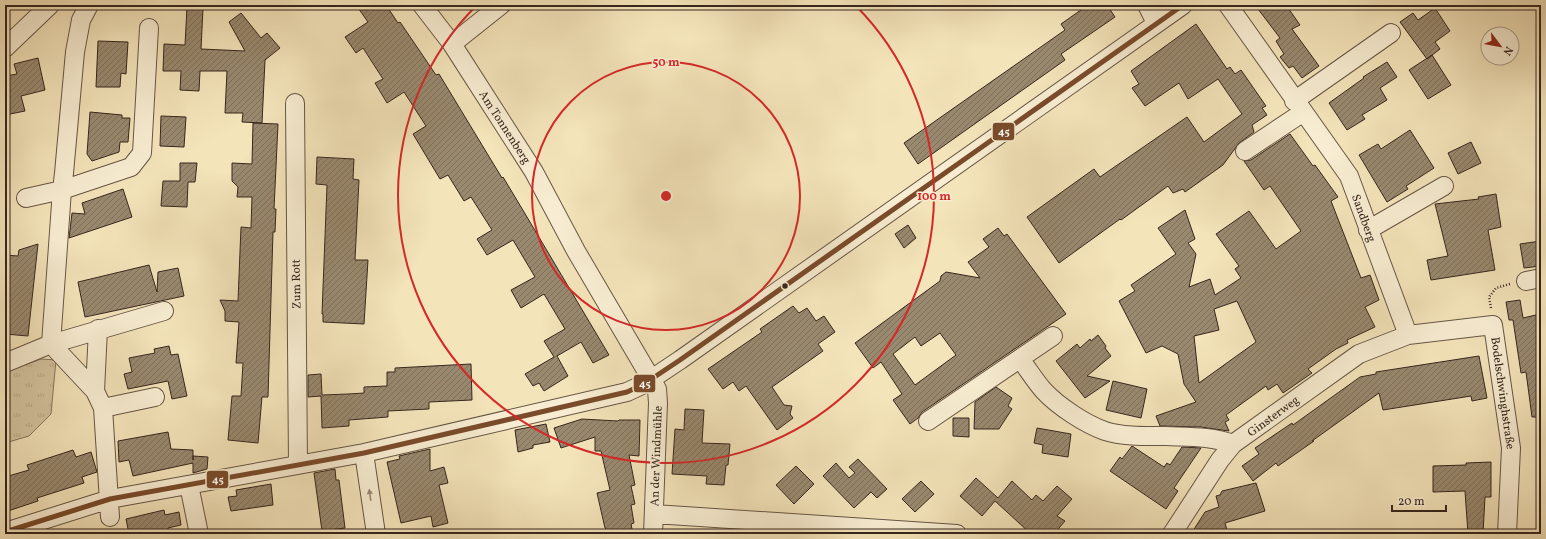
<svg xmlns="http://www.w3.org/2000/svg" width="1546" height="539" font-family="Vollkorn,serif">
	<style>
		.park { fill: url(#park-tufts); stroke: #85755e }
		.building { fill: url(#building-hatch); stroke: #36261e; fill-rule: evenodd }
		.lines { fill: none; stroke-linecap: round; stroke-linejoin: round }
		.minor-casing { stroke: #665645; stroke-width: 20 }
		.path { stroke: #36261e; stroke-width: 2.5; stroke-dasharray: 1 2; stroke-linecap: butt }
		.minor { stroke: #f8edd2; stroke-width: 18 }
		.bus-1-casing { stroke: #f8edd2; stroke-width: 8 }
		.bus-1 { stroke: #7a4b2a; stroke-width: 5 }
		.oneway { fill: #978a78 }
		.ring { fill: none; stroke: #d62828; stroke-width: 2 }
		.bus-dot { fill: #36261e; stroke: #f8edd2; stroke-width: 1.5 }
		.labels { text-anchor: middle; stroke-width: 3; stroke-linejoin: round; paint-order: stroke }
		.street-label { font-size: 12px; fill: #36261e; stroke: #f8edd2 }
		.centre { fill: #d62828; stroke: #f8edd2; stroke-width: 2 }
		.ring-label { font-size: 12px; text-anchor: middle; font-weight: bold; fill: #d62828; stroke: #f8edd2; stroke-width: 3; stroke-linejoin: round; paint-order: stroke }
		.line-badge { stroke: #f8edd2; stroke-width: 1.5 }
		.badge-label { font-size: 11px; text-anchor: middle; font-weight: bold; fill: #fff }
	</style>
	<defs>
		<pattern id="park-tufts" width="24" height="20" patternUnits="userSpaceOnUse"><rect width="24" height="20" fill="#d4c49f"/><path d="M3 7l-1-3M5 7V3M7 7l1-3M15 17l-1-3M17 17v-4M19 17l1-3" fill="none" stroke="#b7a888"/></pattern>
		<pattern id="building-hatch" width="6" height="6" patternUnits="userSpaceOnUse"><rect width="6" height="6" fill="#99896f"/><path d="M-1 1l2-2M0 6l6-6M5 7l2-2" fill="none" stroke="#7e705b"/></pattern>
	</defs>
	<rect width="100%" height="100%" fill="#f4e4ba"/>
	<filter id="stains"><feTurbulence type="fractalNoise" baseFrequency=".005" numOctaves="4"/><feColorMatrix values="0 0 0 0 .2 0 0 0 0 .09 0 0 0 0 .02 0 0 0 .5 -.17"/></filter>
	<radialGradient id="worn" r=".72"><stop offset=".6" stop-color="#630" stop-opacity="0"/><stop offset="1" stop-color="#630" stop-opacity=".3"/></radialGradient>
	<path class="park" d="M41,359L56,360L51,414L29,436L5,443V372Z"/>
	<path class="building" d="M356,5H386L398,23L400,22L436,75L439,74L502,178L503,177L524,212L609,355L593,363L581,342L557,356L568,376L544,391L539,383L533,386L525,374L554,357L544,341L565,329L544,294L521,308L511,290L535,277L513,240L487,255L477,239L492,230L471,197L464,201L448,175L440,179L413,134L426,126L404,92L387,103L375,83L383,79L363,48L356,53L345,37L368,22Z
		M1088,5H1107L1115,17L1061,54L1065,60L918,164L904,143L1065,30L1061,24Z
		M1255,5H1286L1300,25L1292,29L1319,66L1302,78L1293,66L1289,68L1280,57L1284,54L1276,41L1280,38Z
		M187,7L203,8L201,49L245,51L229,22L241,13L261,38L267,33L280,48L265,60L262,123L242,122L243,113H225L227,71H200L199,91L180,90L181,71H163L164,44L185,45Z
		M1435,8L1450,31L1435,42L1440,49L1427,59L1400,22L1413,13L1418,20Z
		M1196,24L1227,69L1230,67L1235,74L1241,70L1266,106L1262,108L1267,115L1252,125L1254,132L1239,143L1223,165L1185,192L1183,189L1173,193L1168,186L1121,220L1120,219L1059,263L1027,217L1094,169L1100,177L1187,117L1204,142L1242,114L1218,79L1188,99L1179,83L1145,106L1132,88L1139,84L1131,71Z
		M98,41L128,42L126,74L121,73L120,87H96Z
		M1432,55L1451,85L1428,99L1409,70Z
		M38,58L45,90L21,96L25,111L5,115V76L17,74L14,64Z
		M1387,62L1397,77L1380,88L1387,100L1362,115L1365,119L1347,130L1329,103L1364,78L1363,77Z
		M90,112L122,115V118H130L128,142H120L119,152L92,161L87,154Z
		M161,116L186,117L184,147L160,146Z
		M253,123L278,124L274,209H276L275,232H273L268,397H262L258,443L228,440L232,396H241L243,363H236L239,322L225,321V311L220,300L238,301L241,227L251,228L252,197H237L238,187L232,181V163L252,164Z
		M1410,130L1434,168L1406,186L1408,189L1387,202L1359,155L1378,144L1381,149Z
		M1290,134L1313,166L1315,165L1338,197L1331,201L1361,278L1370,275L1379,300L1365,307L1375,327L1347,340L1348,343L1336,349L1308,369L1312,373L1283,393L1277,384L1268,390L1266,386L1226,415L1229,420L1225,422L1229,431L1201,427L1160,426L1156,416L1196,402L1184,384L1178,354L1162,346L1146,353L1119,301L1135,291L1131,285L1176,254L1158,228L1185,210L1195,239L1188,243L1196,254L1189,287L1210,279L1215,295L1241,278L1235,269L1239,266L1216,234L1249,211L1276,249L1301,231L1270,186L1264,190L1244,161L1251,160ZM1237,301L1256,342L1199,383L1194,336L1219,330L1214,309Z
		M1471,142L1481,163L1458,174L1448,153Z
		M317,157L354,159L353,179L359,180L355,260H368L364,324L323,322V314H322L327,185L316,184Z
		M180,163H197L195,182H188L187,207L161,206L163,181H180Z
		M123,189L132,217L69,238L72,213L85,214L82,203Z
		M1496,194L1501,227L1488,230L1495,270L1431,280L1427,260L1448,256L1435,204L1479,199L1478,197Z
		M908,225L916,238L904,248L895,234Z
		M998,228L1004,236L1007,234L1066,314L922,412L918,418L910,424L893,400L902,394L881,362L873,368L855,343L940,281L941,276L946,272L980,278L968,262L989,247L983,239ZM940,333L956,355L915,385L893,354L915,337L921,346Z
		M1541,241V266L1524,268L1520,244Z
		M38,244L28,336L5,334L7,324L5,322V255L18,256L19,250Z
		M149,265L157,292L158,272L178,268L184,296L85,317L78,282Z
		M1520,300L1523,318L1536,315L1541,345V417H1532L1526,372L1521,373L1513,320H1509L1506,302Z
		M793,306L799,313L807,308L816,321L824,316L835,332L818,344L823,351L772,387L784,405L792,406L790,414L793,418L777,430L746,386L739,391L733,382L723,389L708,369L762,332L760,329Z
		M1098,335L1106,346L1105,348L1111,356L1087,376L1110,381L1085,398L1056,361L1077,344L1080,348L1090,339L1091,341Z
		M169,346L171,355L178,354L187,396L172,399L168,381L128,389L124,374L132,372L129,358L155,353L154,349Z
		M1479,356L1487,398L1472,401L1471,396L1383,410L1379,393L1312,441H1314L1278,466L1276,463L1253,481L1242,466L1259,454L1255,448L1292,423L1293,425L1360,377L1376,374V372Z
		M471,364L472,400L429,402V409L388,411V417L349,420V426L322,428L321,396L308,397V375L321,374L322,395L348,394L364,393V387L387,386V372H395V368Z
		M1113,381L1147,389L1141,418L1106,410Z
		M996,387L1012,398L1008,406L1012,409L999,429H974L975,402Z
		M685,409L704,410L702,443L730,444L728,465H726L724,485L706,484L707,476L672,474L675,429L684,430Z
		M953,418H969V437L953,436Z
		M582,419L618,421L619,420H640L639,456L629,455L635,485L631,486L635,504L631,505L634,523L631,524L633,534H611L605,528L597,493L610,490L601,451H595V437L561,448L554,428Z
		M546,424L550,442L533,445V448L518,452L515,430Z
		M1037,428L1071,434L1068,457L1042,453L1043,445L1034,443Z
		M168,432L171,449L193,450V460V456L208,457L207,469L193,473V463L133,476L129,460L119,462L118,441Z
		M1132,446L1164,467L1167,463L1170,465L1182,447L1201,448L1174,488L1178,491L1166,509L1110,471L1120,457L1122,459Z
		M430,449V471L444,467L448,483L439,485L448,523L433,527L431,516L401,523L387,462L400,459L399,456Z
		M73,450L76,457L91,452L97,472L82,477L84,483L37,498L38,501L5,512V477L29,470L27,465Z
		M858,459L887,489L877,498L871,492L854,508L823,476L836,463L849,478L855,473L849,467Z
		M1491,462V497H1485L1483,534H1468L1465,491L1433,492V466L1466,465V463Z
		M796,466L814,484L794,504L776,485Z
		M335,469L336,480H339L345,528L322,531L314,473Z
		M976,478L998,498L1012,481L1032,500L1036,495L1043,501L1057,486L1072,499L1057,516L1065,521L1054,534H1031L995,501L982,516L960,496Z
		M921,481L934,494L915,512L902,499Z
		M1256,483L1265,511L1225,523L1227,530L1217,534H1191L1205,512L1219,507L1216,496L1220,495L1222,491Z
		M271,484L273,505L231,511L228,497L237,496L236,490Z
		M164,510L165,515L179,512L181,525L168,528L169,534H129L126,519Z"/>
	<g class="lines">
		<g class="minor-casing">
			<path id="minor" d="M422,5L452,44L534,172L576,251L657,389L658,403L653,534
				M1147,5L1156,23
				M1228,5L1349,176L1408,335L1493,325L1511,448L1507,534
				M452,44L501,5
				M5,48L50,5
				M1294,101L1391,33
				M295,103L298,465
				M1245,151L1302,113
				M26,198L62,190L64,173L75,52L81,20L89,5
				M1368,230L1444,186
				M1526,281L1541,278
				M1020,359C1028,369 1035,381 1044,391C1058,406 1085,424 1105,431C1124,437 1147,436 1166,436C1189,437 1211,436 1233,444
				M5,363L51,344L164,311
				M95,391L98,329
				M103,408L155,397
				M928,421L1053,336
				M364,453L376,534
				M189,485L199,534
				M654,514L957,534
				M110,517L103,408L95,391L51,344L62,190L131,167L142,153L149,28
				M5,532L110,499L364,453L627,392L644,384L680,360L1183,5
				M1172,534L1220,460L1233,444L1359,354L1408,335"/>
		</g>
		<path class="path" d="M1491,308L1489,297L1496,288L1510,284"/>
		<use href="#minor" class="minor"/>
		<g class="bus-1-casing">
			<path id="bus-1" d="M5,532L110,499L364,453L627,392L644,384L680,360L1183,5"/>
		</g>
		<use href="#bus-1" class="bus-1"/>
	</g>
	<defs><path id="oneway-solid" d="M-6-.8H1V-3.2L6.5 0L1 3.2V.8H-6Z"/></defs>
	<use class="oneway" href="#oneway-solid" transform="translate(370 495) rotate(-98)"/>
	<g class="ring">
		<circle cx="666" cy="196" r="134"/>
		<path d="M856 6A268 268 0 1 1 476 6"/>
	</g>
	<circle class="bus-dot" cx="785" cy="286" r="3.5"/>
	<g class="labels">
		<g class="street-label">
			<text transform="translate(505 127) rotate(57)" y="4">Am Tonnenberg</text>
			<text transform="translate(1364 218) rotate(70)" y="4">Sandberg</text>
			<text transform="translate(296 284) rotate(-91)" y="4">Zum Rott</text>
			<text transform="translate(1503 393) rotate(82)" y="4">Bodelschwinghstraße</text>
			<text transform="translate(1273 416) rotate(-36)" y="4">Ginsterweg</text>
			<text transform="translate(656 456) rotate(-88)" y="4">An der Windmühle</text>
		</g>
	</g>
	<circle cx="666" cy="196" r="6" class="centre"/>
	<g class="ring-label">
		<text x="666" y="66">50 m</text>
		<text x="934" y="200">100 m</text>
	</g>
	<g class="line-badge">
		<rect x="992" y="122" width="23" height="19" rx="4" fill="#7a4b2a"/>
		<rect x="633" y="374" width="23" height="19" rx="4" fill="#7a4b2a"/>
		<rect x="206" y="470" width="23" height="19" rx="4" fill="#7a4b2a"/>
	</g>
	<g class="badge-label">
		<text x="1004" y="135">45</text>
		<text x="645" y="387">45</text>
		<text x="218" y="483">45</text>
	</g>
	<rect width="1546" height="539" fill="none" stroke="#f4e4ba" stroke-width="20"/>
	<rect x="6" y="6" width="1534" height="527" fill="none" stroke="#36261e" stroke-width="2"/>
	<rect x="10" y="10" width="1526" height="519" fill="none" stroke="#36261e"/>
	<g transform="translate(1500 46) rotate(122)"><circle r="19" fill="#f8edd2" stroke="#aa9d8a"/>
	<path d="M0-3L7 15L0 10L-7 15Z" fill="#8f2418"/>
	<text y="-6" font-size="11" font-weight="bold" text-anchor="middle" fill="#36261e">N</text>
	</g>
	<path d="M1392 505v6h54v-6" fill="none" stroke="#36261e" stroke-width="2"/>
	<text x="1398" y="505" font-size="12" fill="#36261e" stroke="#f8edd2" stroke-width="3" paint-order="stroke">20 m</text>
	<rect width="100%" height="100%" filter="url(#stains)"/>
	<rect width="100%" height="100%" fill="url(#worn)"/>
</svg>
